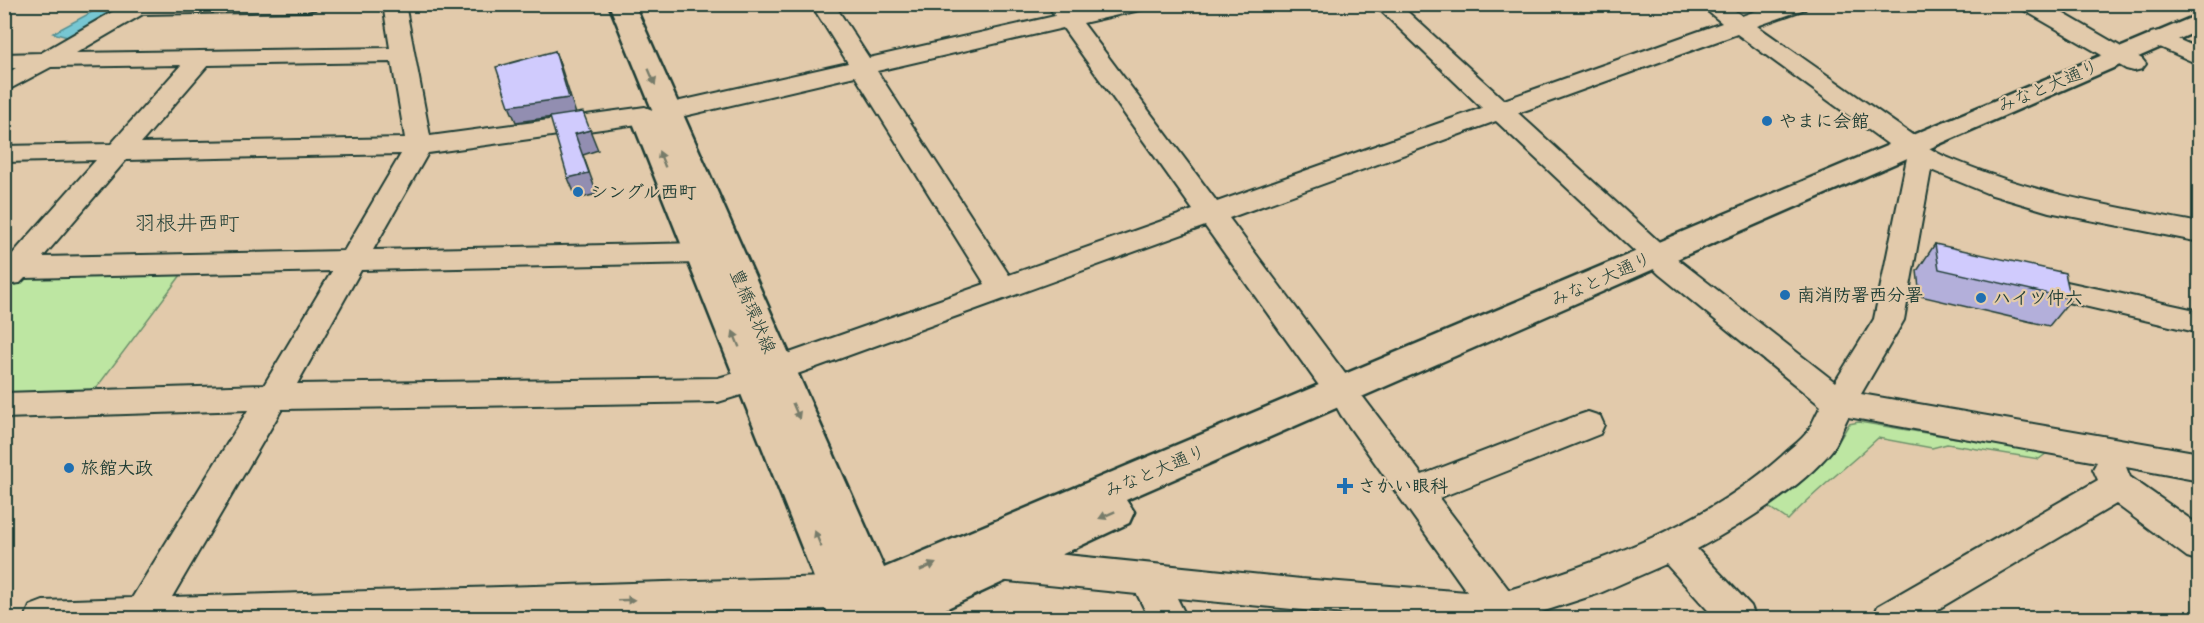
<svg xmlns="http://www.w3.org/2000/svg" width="2204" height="623" font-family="'Playpen Sans','Klee One',sans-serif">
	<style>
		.green { fill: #bde6a2; stroke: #6e926b; stroke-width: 1.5 }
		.water { fill: #77c7d3; stroke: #549093; stroke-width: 1.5 }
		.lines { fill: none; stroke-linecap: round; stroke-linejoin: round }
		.minor-casing { stroke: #1f3d34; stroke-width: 4 }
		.major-casing { stroke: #1f3d34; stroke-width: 5 }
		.minor { fill: #e2caab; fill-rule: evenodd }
		.major { fill: #e2caab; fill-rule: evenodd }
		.wall { fill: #b3afda; stroke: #1f3d34; stroke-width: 1.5 }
		.shaded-wall { fill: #928eb1; stroke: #1f3d34; stroke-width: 1.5 }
		.building { fill: #d0cbfd; stroke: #1f3d34; stroke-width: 1.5 }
		.oneway { fill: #777c6a }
		.poi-dot { fill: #1f6fb2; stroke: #e2caab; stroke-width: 2 }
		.labels { text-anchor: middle; stroke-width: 4.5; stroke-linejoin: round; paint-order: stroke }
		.street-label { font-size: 18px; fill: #1f3d34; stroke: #e2caab }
		.poi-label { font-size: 18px; font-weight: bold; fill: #1f3d34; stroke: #e2caab; text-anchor: start }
		.quarter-label { font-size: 21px; fill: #1f3d34; stroke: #e2caab }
	</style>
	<rect width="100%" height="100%" fill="#e2caab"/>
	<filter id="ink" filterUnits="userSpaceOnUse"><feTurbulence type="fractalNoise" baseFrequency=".0167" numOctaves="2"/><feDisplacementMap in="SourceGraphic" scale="12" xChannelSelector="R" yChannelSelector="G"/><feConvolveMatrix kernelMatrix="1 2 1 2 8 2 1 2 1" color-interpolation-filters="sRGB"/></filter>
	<g filter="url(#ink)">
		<path class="green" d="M180,272L181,275L97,387L85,395L5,397V291L17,276Z
			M1859,422L2047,453L2039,459L1947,444L1932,448L1878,438C1848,466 1816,490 1788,520L1767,506L1834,449L1849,424Z"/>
		<path class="water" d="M105,5H130L71,38L53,33Z"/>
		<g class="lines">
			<g class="minor-casing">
				<path id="minor" d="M126,4H318L315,9L307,11L143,14L76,53L390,48L383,4H405L430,136L645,107L655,111L658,107L667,104L848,63L811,4H834L869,58L1055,16L1049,7L1050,4H1070L1075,11L1104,4H1147L1144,9L1083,23L1217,202L1482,108L1374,4H1399L1504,100L1722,23L1699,4H1726L1742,16L1774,4H1808L1805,9L1757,26L1918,139C1933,154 1952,159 1971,167C2045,196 2122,208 2200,223V242L2049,212L1989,194L1931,170L1904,320L1861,394L2200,453V481L2126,467L2130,477L2200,526V561L2187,557L2116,504L1923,618H1873L1878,606L2098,480L2093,469L2097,462L1848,417C1842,428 1839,441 1832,450C1802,488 1739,526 1697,549L1751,606L1756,618H1715L1666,564L1600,593L1523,618H1387L1177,598L1187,618H1149L1137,594L998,580L985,575L980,564L985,553L998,548L1301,579L1467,592L1341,415L1336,406L1337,403L1330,401L1205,226L789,377L778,381L767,378L764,388L718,402L282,409L172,597L862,576L875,581L880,592L875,603L862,608L546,618H25L30,606L43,601L132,598L248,410L4,418V393L264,385L332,271L25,278L20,283L4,285V258H9L96,160L4,162V146L111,144L181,65L51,67L4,92V75L16,68H4V54L41,53ZM1063,28L1193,210L1009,275L877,71ZM1737,34L1907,158L1874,319L1835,382L1680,261L1518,113ZM392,62L405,138L141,143L208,65ZM855,76L985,284L767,361L764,371L753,368L718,378L297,384L361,270L701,263L711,260L715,253L711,246L701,243L373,250L428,153L645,123L654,120L657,116L667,120ZM1496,121L1660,275L1821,406C1816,414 1813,423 1808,431C1802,440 1790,448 1782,456C1706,524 1605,560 1509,590L1439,498L1600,434L1604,425L1600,416L1588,412L1576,416L1422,475L1363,397L1356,395L1357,392L1352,383L1229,218ZM401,154L344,251L43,257L126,160Z
					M2019,4H2047L2142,59L2146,64L2142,69L2134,71L2126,69L2022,9Z
					M2159,31L2200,49V65L2151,43L2147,38L2151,33Z
					M2030,274L2200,311V333L2020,291L2015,284L2020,277Z"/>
			</g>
			<g class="major-casing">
				<path id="major" d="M609,4H634L884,568L2200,14V30L1126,500L1134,512L1129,523L926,618H830L632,120L636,114L646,112L654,114Z"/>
			</g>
			<use href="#minor" class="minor"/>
			<use href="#major" class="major"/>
		</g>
		<path class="wall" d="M1935,244L2071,299L2049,326L1920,296L1917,271Z"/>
		<path class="shaded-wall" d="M555,51L561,67L576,114L516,122L509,106Z
			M590,130L598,150L583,155L597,194L577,199L568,178L575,134Z"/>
		<path class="building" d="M555,51L569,98L509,106L496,67Z
			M583,112L590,130L575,134L589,173L568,178L550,117Z
			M1935,244L2065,273L2071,299L1939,269Z"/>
		<defs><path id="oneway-solid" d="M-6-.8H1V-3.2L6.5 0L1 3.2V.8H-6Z" transform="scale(1.5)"/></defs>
		<g class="oneway">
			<use href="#oneway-solid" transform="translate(652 77) rotate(67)"/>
			<use href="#oneway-solid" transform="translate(662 159) rotate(-112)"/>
			<use href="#oneway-solid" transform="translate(736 339) rotate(-112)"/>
			<use href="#oneway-solid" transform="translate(796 411) rotate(67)"/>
			<use href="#oneway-solid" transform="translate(1107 515) rotate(156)"/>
			<use href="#oneway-solid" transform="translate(818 539) rotate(-112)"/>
			<use href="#oneway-solid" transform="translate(928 567) rotate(-24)"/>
			<use href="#oneway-solid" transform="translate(626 600) rotate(-2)"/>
		</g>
	</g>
	<g class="poi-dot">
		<circle cx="1767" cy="121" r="6"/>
		<circle cx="578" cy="192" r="6"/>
		<circle cx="1785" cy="295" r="6"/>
		<circle cx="1981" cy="298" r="6"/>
		<circle cx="69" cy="468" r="6"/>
		<path d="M1342 477h6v6h6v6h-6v6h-6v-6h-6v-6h6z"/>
	</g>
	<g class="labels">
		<g class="street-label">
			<text transform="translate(2048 86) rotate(-23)" y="6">みなと大通り</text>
			<text transform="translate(1601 279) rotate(-24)" y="6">みなと大通り</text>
			<text transform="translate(753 311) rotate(67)" y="6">豊橋環状線</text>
			<text transform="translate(1155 471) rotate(-23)" y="6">みなと大通り</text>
		</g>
		<g class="poi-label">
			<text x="1779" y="127">やまに会館</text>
			<text x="590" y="198">シングル西町</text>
			<text x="1797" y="301">南消防署西分署</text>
			<text x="1993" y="304">ハイツ仲六</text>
			<text x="81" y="474">旅館大政</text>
			<text x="1358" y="492">さかい眼科</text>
		</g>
		<g class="quarter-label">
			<text x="187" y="230">羽根井西町</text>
		</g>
	</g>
	<rect width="2204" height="623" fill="none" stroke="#e2caab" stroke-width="24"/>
	<rect x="12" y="12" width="2180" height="599" fill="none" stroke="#1f3d34" stroke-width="2" filter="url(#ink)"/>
</svg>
